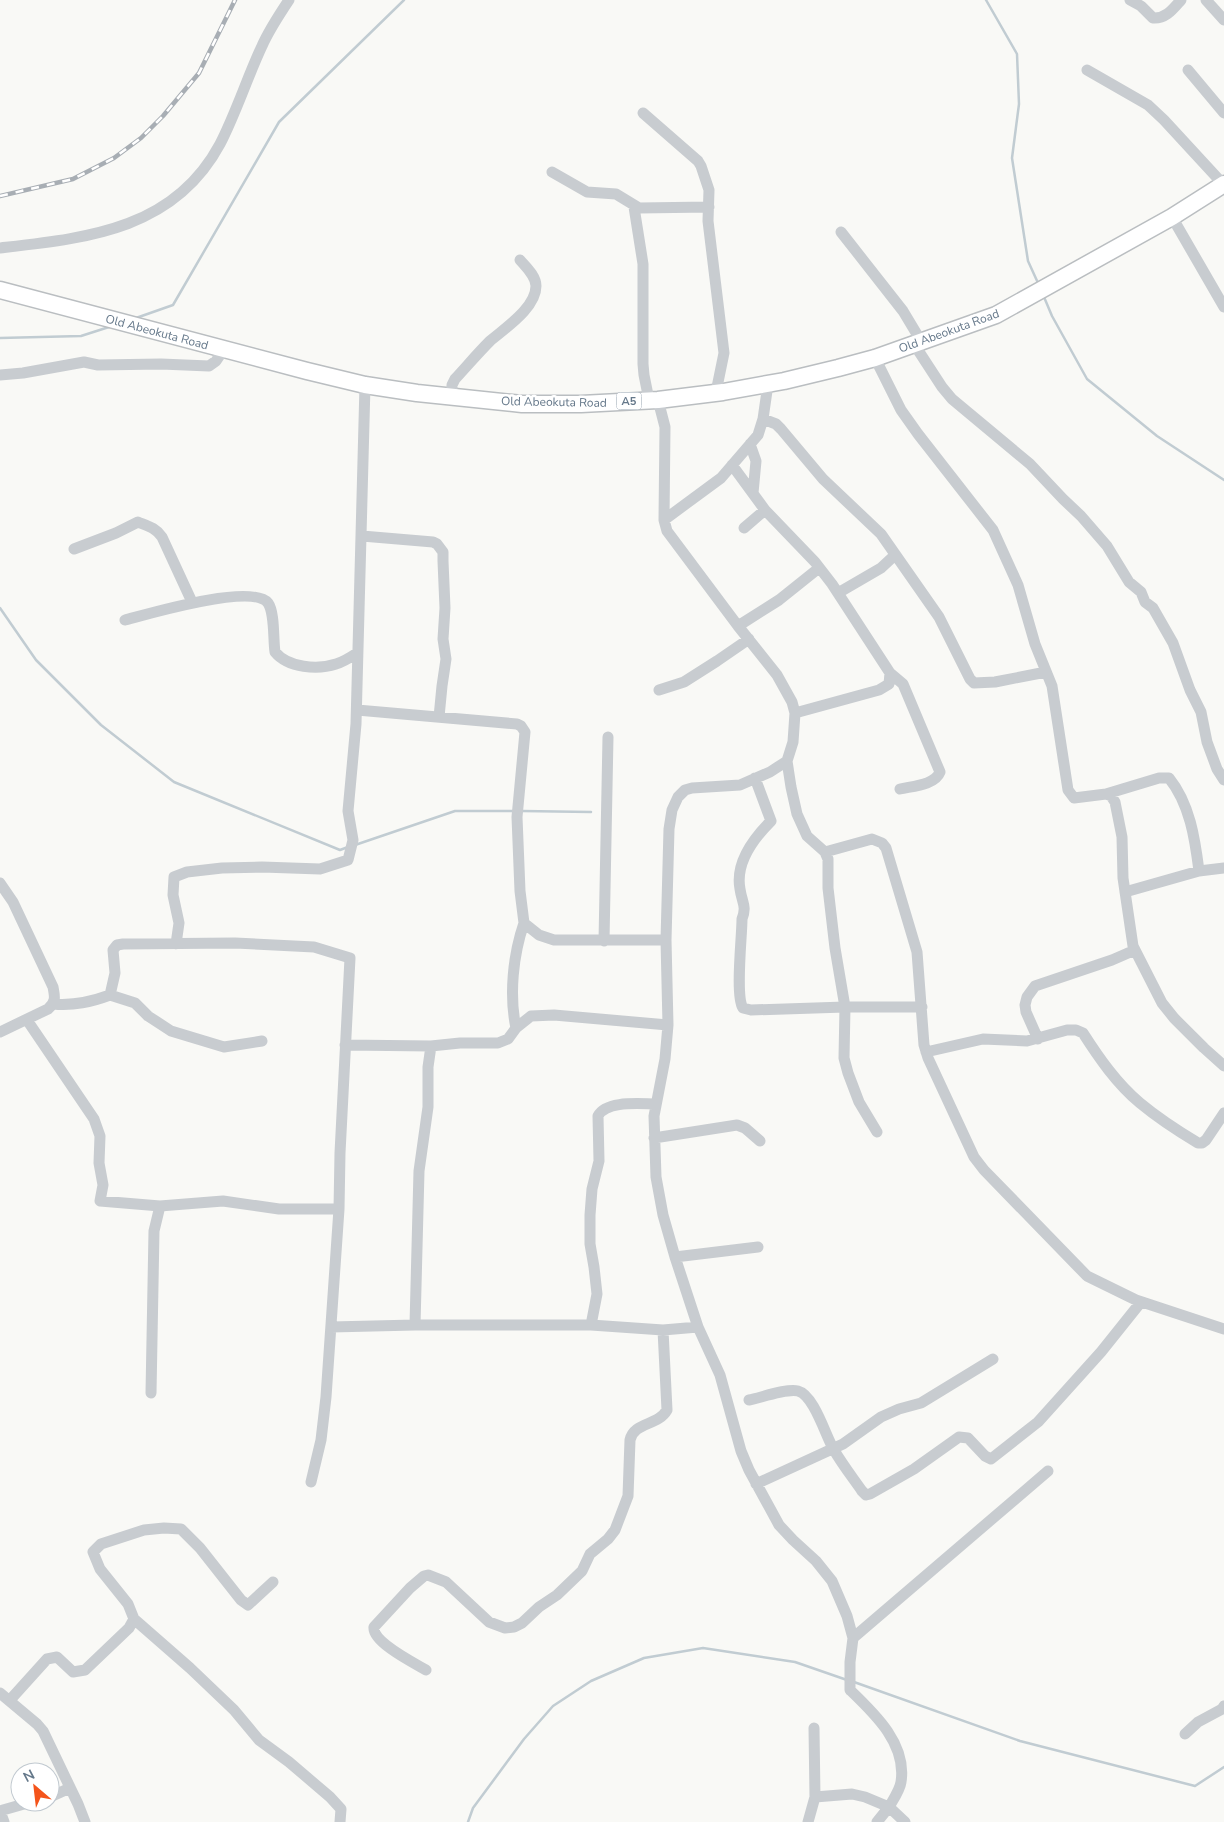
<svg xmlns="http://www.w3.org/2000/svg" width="1224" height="1822" font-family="'Nunito Sans',sans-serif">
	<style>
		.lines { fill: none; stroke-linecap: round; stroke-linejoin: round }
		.stream { stroke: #c1ccd2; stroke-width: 2.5 }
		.highway-casing { stroke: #babec1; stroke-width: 19 }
		.minor { stroke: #c8ccd0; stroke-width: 11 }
		.highway { stroke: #fff; stroke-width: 16 }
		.rail-casing { stroke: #a8aeb4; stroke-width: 4.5 }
		.rail { stroke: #fff; stroke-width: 2.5; stroke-dasharray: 8; stroke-linecap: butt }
		.labels { text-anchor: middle; stroke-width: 5; stroke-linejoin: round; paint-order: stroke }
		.shield { fill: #fff; stroke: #93a0ad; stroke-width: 1 }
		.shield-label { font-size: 11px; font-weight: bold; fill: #65788a }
		.street-label { font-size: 12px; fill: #65788a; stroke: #fff }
	</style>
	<rect width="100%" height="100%" fill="#f9f9f6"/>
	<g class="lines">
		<path class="stream" d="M986,0L1017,54L1019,104L1012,158L1028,261L1038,283
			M1044,297L1052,316L1087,379L1157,436L1224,480
			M136,318L173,305L279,122L404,0
			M0,338L81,336L109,327
			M0,608L36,660L101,725L174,782L340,850L348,847
			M522,811L591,812
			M355,845L455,811H514
			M854,1682L1020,1741L1195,1786L1224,1767
			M468,1822L473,1808L524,1739L553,1706L591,1681L644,1658L703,1648L795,1662L847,1680"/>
		<g class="highway-casing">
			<path id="highway" d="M0,290L307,371L365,385L417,393L522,404H581L658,400L723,392L784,381L838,368L875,358L996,315L1172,217L1224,184"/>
		</g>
		<path class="minor" d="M1130,0L1141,6L1153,18C1166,19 1173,9 1181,0
			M1206,0L1224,20
			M1087,70L1148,105L1164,120L1223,184
			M1188,70L1224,113
			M643,113L698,161L701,166L709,190L708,221L724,353L716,392
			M552,172L587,192L616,194L639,208L709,207
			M634,207L643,264V364L644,375L649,400
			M1172,217L1224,307
			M841,232L903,311L921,341
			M0,248C87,238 174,230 220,144C236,113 247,78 262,46C269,30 279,15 289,0
			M914,344L942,387L952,399L1030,464L1063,499L1081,516L1107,546L1129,582L1141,592L1145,602L1153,608L1173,643L1190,690L1201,712L1207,742L1217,769L1224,780
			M875,358L901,410L918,434L993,530L1018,585L1035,644L1052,686L1068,790L1074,798L1106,794L1111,796L1115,802L1122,837L1123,878L1133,946L1162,1003L1174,1018L1204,1048L1224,1066
			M0,375L23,373L84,362L98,365L161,364L209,366L216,361L224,349
			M452,397V385L455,379C467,366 478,353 490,341C505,328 536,308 536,286C536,276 526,267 520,260
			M658,400L665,427L664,520L667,531L738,626L777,675L792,702L795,713L793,742L787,761L770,772L740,785L692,788L685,790L678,797L672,810L669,829L666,940L668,1025L665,1059L654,1116L656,1177L663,1215L675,1257L698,1327L720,1375L741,1451L749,1470L779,1525L793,1540L816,1561L832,1581L847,1616L853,1638L850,1662V1690C875,1714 907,1744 901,1782C900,1790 893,1800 889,1807L905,1822
			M763,419L776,424L781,429L823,479L881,534L939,617L970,679L974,683L995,682L1046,672
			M750,444L756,461L753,493
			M732,465L765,510L815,562L832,584L890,673L903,684L940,772C935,785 913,786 900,789
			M664,520L721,478L758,435L763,419L768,384
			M744,528L765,510
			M362,536L433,542L437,544L443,552V561L445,608L443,639L446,659L442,686L439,717
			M74,549L116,533L138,522C148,526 156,528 162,537L192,602
			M838,593L881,568L895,555
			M125,620C148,614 252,583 268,603C275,613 273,639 275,652C288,668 318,670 336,664C343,662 351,657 357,653
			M738,626L779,600L819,568
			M659,690L684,682L717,661L749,639
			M357,710L517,724L521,726L525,732L517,817L520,891L524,923L539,935L554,940H666
			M795,713L879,690L889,684L890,673
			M787,761L791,787L797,814L807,836L825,852L828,859V888L835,948L845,1007L844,1058L848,1073L859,1102L877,1132
			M755,778L771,821C754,838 735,863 740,889C742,903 747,906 742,919C742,937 735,996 743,1008L751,1010L845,1007H922
			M1106,794L1159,778H1169C1190,804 1195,839 1199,871
			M825,852L872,839L882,843L886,848L917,952L924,1045L928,1058L974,1157L984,1170L1087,1276L1136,1300L1224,1329
			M0,883L13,902L53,987C55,997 56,1002 48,1009L0,1032
			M1125,892L1199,871L1224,868
			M604,941L608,737
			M176,944L179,923L173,895L174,877L187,872L222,868L262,867L320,869L348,860L353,840L348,811L356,724L365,385
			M110,995L135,1003L148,1016L171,1031L224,1047L262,1041
			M53,1004C74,1006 91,1002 110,995L115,973L113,950L117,945L123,944L235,943L314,947L350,958L340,1153L339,1209L326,1397L321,1440L311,1482
			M27,1020L94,1119L100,1136L99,1163L103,1185L100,1201L160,1206L223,1201L279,1209H339
			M516,1028C509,995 513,955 524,923
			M1038,1039L1026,1012L1025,1005L1027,997L1035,986L1112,960L1135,950
			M345,1045L431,1046
			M926,1052L983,1039L1027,1041L1067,1030H1076L1083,1033C1099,1058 1117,1084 1140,1103C1158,1118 1178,1131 1198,1143H1202L1206,1140L1224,1113
			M654,1138L737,1125L745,1128L760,1141
			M675,1257L758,1247
			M415,1325L419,1171L428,1107V1067L431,1046L460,1043H498L508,1039L516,1028L531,1016L554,1015L668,1025
			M591,1325L663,1330L698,1327
			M331,1327L415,1325H591L597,1294L594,1267L590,1244V1215L592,1189L599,1161L598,1116C606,1100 641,1104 656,1104
			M151,1393L154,1231L160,1206
			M749,1400C760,1398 787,1388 798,1391C814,1395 826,1437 834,1450C842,1464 853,1478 862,1491L866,1495L870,1494L914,1469L959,1437L968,1438L985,1456L991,1459L1038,1422L1101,1352L1141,1302
			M756,1484L843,1444L881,1417L899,1409L921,1403L993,1359
			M134,1619L190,1668L234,1710L259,1740L289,1762L330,1797L341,1809L340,1822
			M853,1638L1048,1471
			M426,1670C414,1663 372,1642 374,1627L410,1588L424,1576L428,1575L446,1582L489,1622L505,1628L514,1627L522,1623L539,1607L557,1595L582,1571L590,1554L608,1539L615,1530L628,1496L630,1440C634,1422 658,1426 667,1410L663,1330
			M0,1693L37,1724L43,1731L78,1804L85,1822
			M10,1700L47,1659L57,1657L73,1672L85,1670L129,1628L134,1619L128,1604L100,1569L93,1552L101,1544L144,1530L164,1528L181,1529L200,1548L241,1600L248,1605L273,1582
			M814,1728L815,1797L852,1794L865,1797L889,1807L877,1822
			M1185,1734L1198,1722L1222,1709L1224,1706
			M50,1797L70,1788
			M4,1822L1,1814L3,1810L31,1802
			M808,1822L815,1797"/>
		<use href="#highway" class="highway"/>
		<g class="rail-casing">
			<path id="rail" d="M0,196L73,179L114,158L141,138L163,116L199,73L235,0"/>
		</g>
		<use href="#rail" class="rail"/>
	</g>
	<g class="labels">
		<rect class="shield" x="616.5" y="392.5" width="25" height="17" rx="4"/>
		<g class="shield-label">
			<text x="629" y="405">A5</text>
		</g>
		<g class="street-label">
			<text transform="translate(949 331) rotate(-20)" y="4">Old Abeokuta Road</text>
			<text transform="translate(157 332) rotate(15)" y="4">Old Abeokuta Road</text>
			<text transform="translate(554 402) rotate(1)" y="4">Old Abeokuta Road</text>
		</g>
	</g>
	<g transform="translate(35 1787) rotate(332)"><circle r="24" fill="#ffffff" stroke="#c1c9d0"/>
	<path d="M0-4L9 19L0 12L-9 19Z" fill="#f4541b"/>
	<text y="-8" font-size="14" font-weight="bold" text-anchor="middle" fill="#65788a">N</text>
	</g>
</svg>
